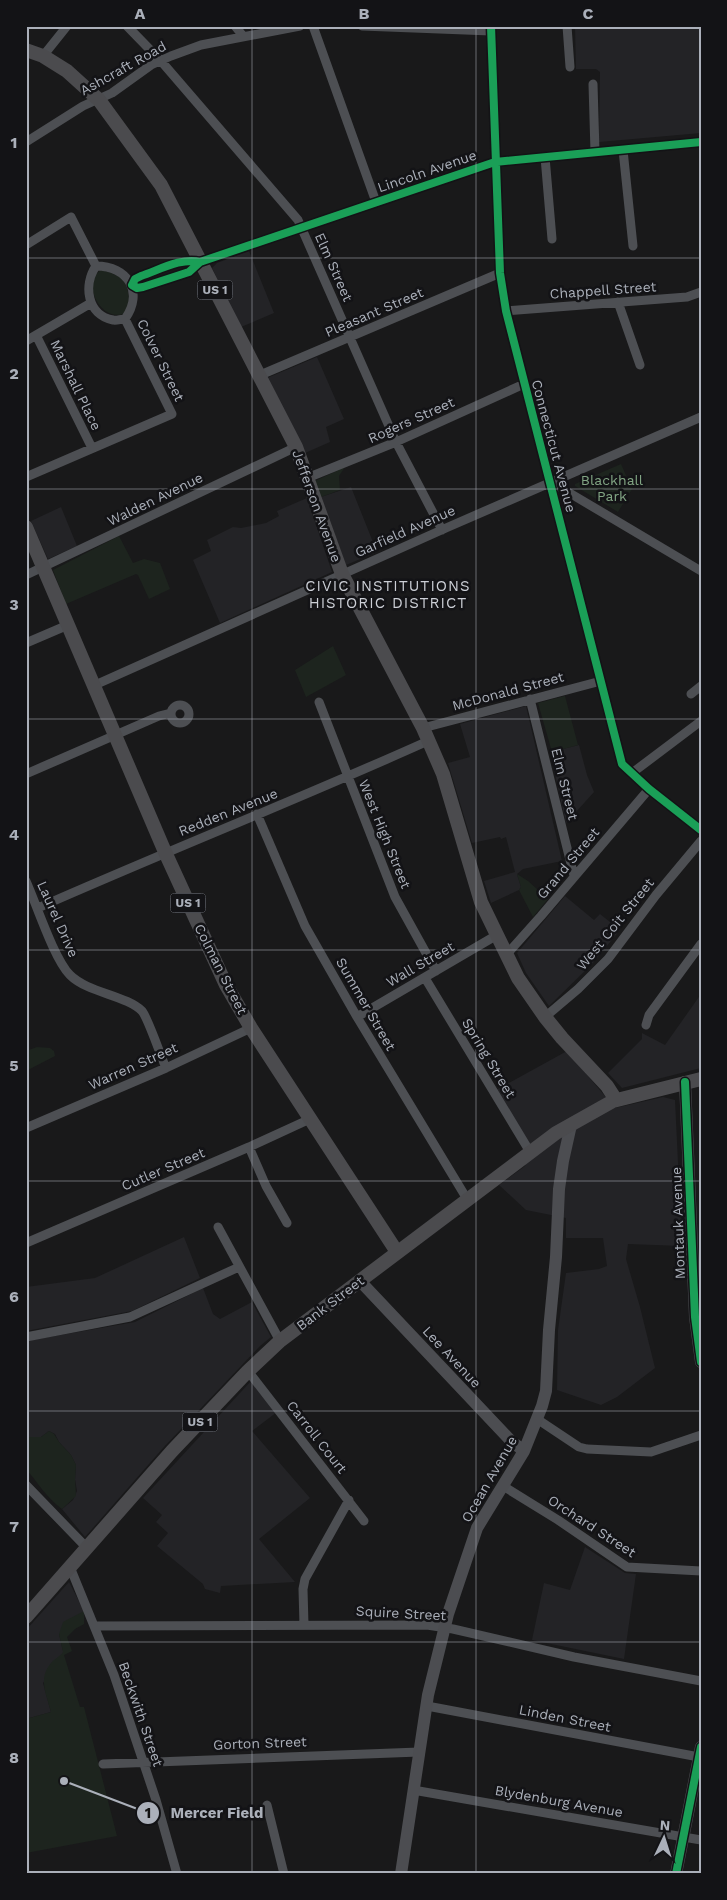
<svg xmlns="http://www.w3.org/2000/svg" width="727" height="1900" font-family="'Work Sans',sans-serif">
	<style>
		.built { fill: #232326 }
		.green { fill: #1d241e }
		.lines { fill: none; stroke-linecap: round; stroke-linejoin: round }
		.street { stroke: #4d4f53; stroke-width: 9 }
		.secondary { stroke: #4c4d51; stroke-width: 12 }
		.primary { stroke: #4b4b4e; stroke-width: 14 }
		.cycleway-casing { stroke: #131316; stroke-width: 11 }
		.cycleway { stroke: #1a9f57; stroke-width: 8 }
		.grid { fill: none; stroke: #abb0ba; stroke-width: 1; stroke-opacity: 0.55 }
		.labels { text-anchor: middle; stroke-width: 5; stroke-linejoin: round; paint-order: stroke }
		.shield { fill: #131316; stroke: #7d8189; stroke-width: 1 }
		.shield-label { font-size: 12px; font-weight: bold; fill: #abb0ba }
		.street-label { font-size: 14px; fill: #abb0ba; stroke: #131316 }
		.park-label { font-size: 14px; fill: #82a584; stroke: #131316 }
		.neighbourhood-label { font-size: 15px; letter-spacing: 1px; fill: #cccfd6; stroke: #131316 }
		.leader { fill: none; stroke: #abb0ba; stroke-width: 2 }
		.callout-dot { fill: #abb0ba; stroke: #131316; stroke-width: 2 }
		.mark-label { font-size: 15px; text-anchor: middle; font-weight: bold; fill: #111 }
		.callout-label { font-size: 15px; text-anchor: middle; font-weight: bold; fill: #abb0ba; stroke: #131316; stroke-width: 5; stroke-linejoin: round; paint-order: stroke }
		.neatline { fill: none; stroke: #abb0ba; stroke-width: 2 }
		.grid-label { font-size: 16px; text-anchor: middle; font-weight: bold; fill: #abb0ba }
	</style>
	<rect width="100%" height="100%" fill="#19191a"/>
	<path class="built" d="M575,26H701V133L599,142L600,72L596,69H576Z
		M249,251L274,313L241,327L212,268L217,263Z
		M317,357L344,419L326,427L330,442L305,453L267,378Z
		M351,487L377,552L346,565L321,497Z
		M307,498L332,572L220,623L193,560L211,551L207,540L233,527L241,528L266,523L279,516L277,511Z
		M61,507L77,546L48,559L31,521Z
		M526,706L562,861L523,869L517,874L521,887L519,890L491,903L484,881L515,872L506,837L501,839L500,837L472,843L448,763L470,757L460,724Z
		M579,745L587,775L594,792L566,823L550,752Z
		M565,896L594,920L600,914L620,930L592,964L549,1006L526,973L517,953Z
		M701,994V1068L622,1088L608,1073L642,1039V1033L665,1045Z
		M567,1051L615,1108L663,1097L675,1100L682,1246L628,1244L626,1259L640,1307L655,1368L617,1397L601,1405L557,1390L558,1330L566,1273L599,1269L607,1266L603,1238H566V1218L526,1210L499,1185L525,1166L528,1142L496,1090Z
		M184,1237L200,1278L132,1311L26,1331V1287L95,1278Z
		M203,1288L213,1314L220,1319L252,1302L271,1337L260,1346L163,1448L85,1537L62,1509L73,1500L77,1491L75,1479L76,1465L71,1455L59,1442L55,1434L49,1431L41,1437H26V1341L135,1322Z
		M252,1380L277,1412L252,1431L310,1498L259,1539L295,1582L221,1586L220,1593L205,1589L203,1584L157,1546L168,1533L156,1522L162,1515L143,1498Z
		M585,1547L625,1573L636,1574L624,1659L532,1640L544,1583L570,1590Z
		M69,1582L84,1611L59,1634L64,1655L43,1683L51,1712L26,1719V1630Z"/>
	<path class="green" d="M101,270C126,277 127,280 130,305L123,314C100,321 81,283 101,270Z
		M621,464L632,489L618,512L575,486V484Z
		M345,467L339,476L340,490L321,497L315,481Z
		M119,536L133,563L144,559L160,563L170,589L149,599L138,575L136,574L66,604L53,570Z
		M333,646L346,675L306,697L295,670Z
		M565,696L578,745L552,752L538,703Z
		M517,874L528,881L548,899L533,917L519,890L521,887Z
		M37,1047L50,1048L54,1051L55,1056L26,1071V1051Z
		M49,1431L54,1434L59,1442L71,1455L76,1465L75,1479L76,1496L62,1509C47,1498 38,1483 26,1469V1437H41Z
		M84,1611V1624L75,1629L67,1637L72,1651L64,1655L80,1707H84L117,1836L26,1853V1719L51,1712C46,1693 38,1679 51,1663C55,1658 60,1657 63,1652L59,1634L63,1622Z"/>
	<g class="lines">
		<path class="street" d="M127,26L161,61L298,220L396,442L442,530
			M235,26L243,36
			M313,26L376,202
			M362,26L491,31
			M491,26L500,273L506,311L622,764L649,789L701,830
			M567,26L570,67
			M43,56L67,26
			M593,84L595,152
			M26,142L83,106L112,93L151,65L171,56L201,45L300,26
			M623,150L633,246
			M545,157L552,239
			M26,245L71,217L96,266
			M200,262C182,257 159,270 141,276L135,279L132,285L137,288L143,287L189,272L200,262L495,162L701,142
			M96,266C128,266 144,292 125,319C121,319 116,321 113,320C87,315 83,285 96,266Z
			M618,302L640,365
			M506,311L687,297L701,292
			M36,335L92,448
			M26,341L91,303
			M258,376L500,273
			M26,477L172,414L125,319
			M307,478L396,442L524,384
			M551,482L701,571
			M26,575L296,447
			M26,643L68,625
			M95,685L446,528L701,417
			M691,694L701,686
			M530,699L574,876
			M319,702L395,897L436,971
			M171 714a9 9 0 1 1 18 0a9 9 0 1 1-18 0Z
			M423,728L601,681
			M632,773L701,721
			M26,774L159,716L171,713
			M257,814L305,926L357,1017L467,1199
			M26,881C36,903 54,959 70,975C88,993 126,995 142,1011C148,1018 161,1057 166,1068
			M38,908C167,851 299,799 428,741
			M507,954L541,916L649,789
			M425,978L530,1152
			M357,1017L497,935
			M545,1017L578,989L608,959L656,895L701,841
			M646,1025L649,1015L701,944
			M26,1128L166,1068L251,1028
			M249,1147L266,1186L287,1223
			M218,1227L280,1341
			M26,1243L249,1147L310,1119
			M26,1337L130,1317L239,1267
			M248,1371L364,1521
			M537,1419L579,1447L587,1449L651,1452L701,1435
			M26,1485L87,1548
			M503,1486L558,1520L627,1567L701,1571
			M70,1567L114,1675L156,1800L177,1874
			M304,1625L303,1589L305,1579L349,1500
			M94,1626L427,1625L453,1629L574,1657L701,1681
			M427,1706L699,1757
			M103,1764L419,1752
			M413,1790L701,1840
			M267,1805L284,1874"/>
		<path class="secondary" d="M685,1082L695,1317L701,1362
			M360,1281L511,1441L524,1451
			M401,1874L428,1695L448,1614L477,1528L524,1451L542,1406L546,1391L549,1330L556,1257L559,1189L563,1161L571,1125
			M676,1874L701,1747"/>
		<path class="primary" d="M26,50L43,56L67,71L99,100L161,185L296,447L342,574L423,728L443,774L481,902L497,935L518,978L545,1017L562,1038L607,1086L616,1100
			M26,527L165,852L226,985L251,1028L397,1252
			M26,1617L172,1451L248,1371L280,1341L556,1133L613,1101L701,1079"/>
		<g class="cycleway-casing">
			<path id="cycleway" d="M491,26L500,273L506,311L622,764L649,789L701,830
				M200,262C182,257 159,270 141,276L135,279L132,285L137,288L143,287L189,272L200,262L495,162L701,142
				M685,1082L695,1317L701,1362
				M676,1874L701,1747"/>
		</g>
		<use href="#cycleway" class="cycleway"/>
	</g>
	<path class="grid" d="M252,26V1874M476,26V1874M26,258H701M26,489H701M26,719H701M26,950H701M26,1181H701M26,1411H701M26,1642H701"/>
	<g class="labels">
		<g class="shield">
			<rect x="197.5" y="280.5" width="35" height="19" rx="4"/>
			<rect x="170.5" y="893.5" width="35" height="19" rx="4"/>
			<rect x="182.5" y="1412.5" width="35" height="19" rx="4"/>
		</g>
		<g class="shield-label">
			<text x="215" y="294">US 1</text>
			<text x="188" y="907">US 1</text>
			<text x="200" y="1426">US 1</text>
		</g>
		<g class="street-label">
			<text transform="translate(123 68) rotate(-29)" y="5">Ashcraft Road</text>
			<text transform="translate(427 171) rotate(-19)" y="5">Lincoln Avenue</text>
			<text transform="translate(334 267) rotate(66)" y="5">Elm Street</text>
			<text transform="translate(603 290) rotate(-4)" y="5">Chappell Street</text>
			<text transform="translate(374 312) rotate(-23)" y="5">Pleasant Street</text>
			<text transform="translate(161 360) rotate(64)" y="5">Colver Street</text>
			<text transform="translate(76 385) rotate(64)" y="5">Marshall Place</text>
			<text transform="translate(411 420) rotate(-24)" y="5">Rogers Street</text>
			<text transform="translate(554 446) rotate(75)" y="5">Connecticut Avenue</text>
			<text transform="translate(155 499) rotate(-26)" y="5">Walden Avenue</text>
			<text transform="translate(317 506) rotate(70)" y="5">Jefferson Avenue</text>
			<text transform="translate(405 531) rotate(-24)" y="5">Garfield Avenue</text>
			<text transform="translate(508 691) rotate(-15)" y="5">McDonald Street</text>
			<text transform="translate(565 784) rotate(76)" y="5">Elm Street</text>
			<text transform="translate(228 812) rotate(-22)" y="5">Redden Avenue</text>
			<text transform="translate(385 834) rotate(68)" y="5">West High Street</text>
			<text transform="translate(568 863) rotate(-50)" y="5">Grand Street</text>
			<text transform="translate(58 919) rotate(66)" y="5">Laurel Drive</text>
			<text transform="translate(615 924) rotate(-51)" y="5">West Coit Street</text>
			<text transform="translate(420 964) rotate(-30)" y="5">Wall Street</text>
			<text transform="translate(221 969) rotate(63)" y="5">Colman Street</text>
			<text transform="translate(366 1004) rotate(60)" y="5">Summer Street</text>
			<text transform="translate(489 1058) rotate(59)" y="5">Spring Street</text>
			<text transform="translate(133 1066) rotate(-24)" y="5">Warren Street</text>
			<text transform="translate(163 1169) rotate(-23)" y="5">Cutler Street</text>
			<text transform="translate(678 1223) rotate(-92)" y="5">Montauk Avenue</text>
			<text transform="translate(330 1303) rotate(-37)" y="5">Bank Street</text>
			<text transform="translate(452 1357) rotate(47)" y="5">Lee Avenue</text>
			<text transform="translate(317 1437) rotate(52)" y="5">Carroll Court</text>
			<text transform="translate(489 1479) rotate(-60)" y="5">Ocean Avenue</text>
			<text transform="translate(592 1526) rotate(33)" y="5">Orchard Street</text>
			<text transform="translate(401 1613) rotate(3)" y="5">Squire Street</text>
			<text transform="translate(141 1714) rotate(71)" y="5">Beckwith Street</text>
			<text transform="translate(565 1718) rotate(11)" y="5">Linden Street</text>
			<text transform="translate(260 1743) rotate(-2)" y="5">Gorton Street</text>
			<text transform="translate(559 1801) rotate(10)" y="5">Blydenburg Avenue</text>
		</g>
		<g class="park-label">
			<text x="612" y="485">Blackhall<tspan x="612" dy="16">Park</tspan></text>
		</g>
		<g class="neighbourhood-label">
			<text x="388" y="591">CIVIC INSTITUTIONS<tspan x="388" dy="17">HISTORIC DISTRICT</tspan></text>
		</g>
	</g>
	<path class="leader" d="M64 1781L148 1813"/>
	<g class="callout-dot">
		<circle cx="64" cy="1781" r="5"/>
		<circle cx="148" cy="1813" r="12"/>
	</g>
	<g class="mark-label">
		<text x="148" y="1818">1</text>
	</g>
	<g class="callout-label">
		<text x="217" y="1818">Mercer Field</text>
	</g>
	<rect width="727" height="1900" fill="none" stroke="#131316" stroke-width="55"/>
	<g transform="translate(664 1838) rotate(4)" stroke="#131316" stroke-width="4" paint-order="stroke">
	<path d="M0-4L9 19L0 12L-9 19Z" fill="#abb0ba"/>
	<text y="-8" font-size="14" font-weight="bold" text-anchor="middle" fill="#abb0ba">N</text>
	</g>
	<rect x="28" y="28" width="672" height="1844" class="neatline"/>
	<g class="grid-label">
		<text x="140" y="19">A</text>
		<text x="364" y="19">B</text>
		<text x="588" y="19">C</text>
		<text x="14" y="148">1</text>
		<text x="14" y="379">2</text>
		<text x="14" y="610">3</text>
		<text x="14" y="840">4</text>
		<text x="14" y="1071">5</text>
		<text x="14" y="1302">6</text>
		<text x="14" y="1532">7</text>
		<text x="14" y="1763">8</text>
	</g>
</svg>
